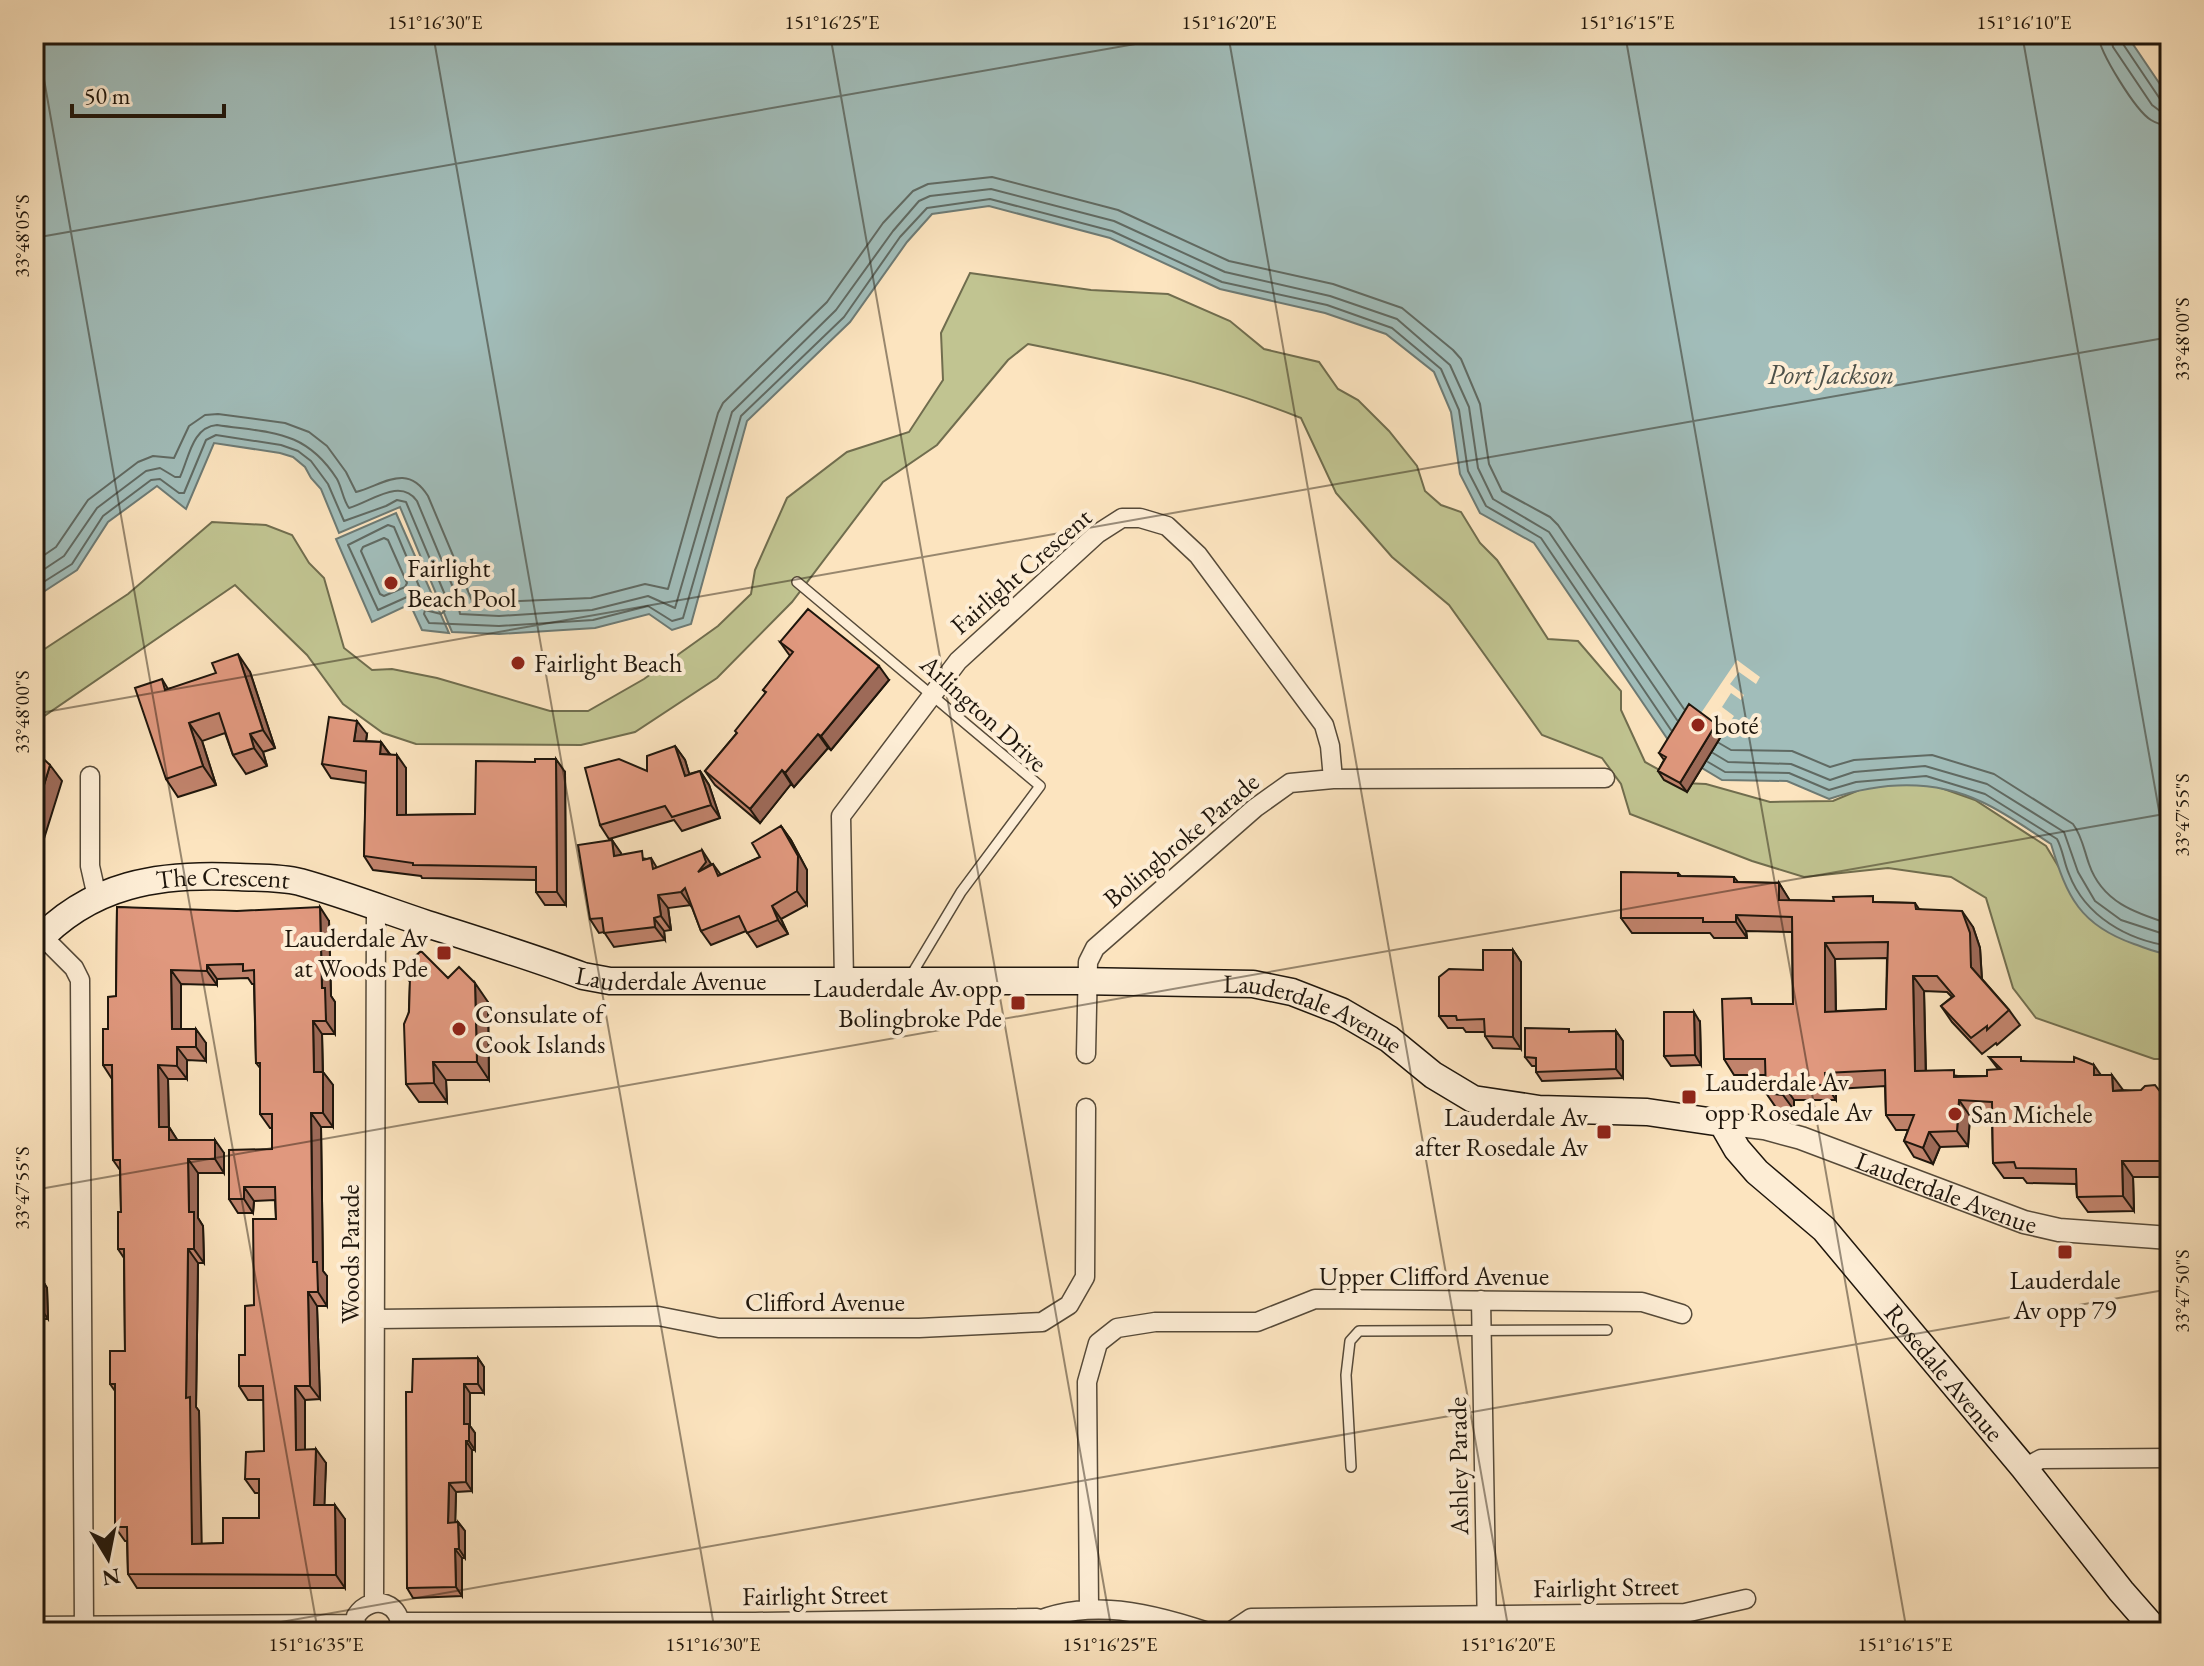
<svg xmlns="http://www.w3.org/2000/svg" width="2204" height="1666" font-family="'EB Garamond',serif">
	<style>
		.green { fill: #c1c491; stroke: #706d4e; stroke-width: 2 }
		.water { fill: #a1bdba; stroke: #6d7a74; stroke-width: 2 }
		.pier { fill: #fce4bf }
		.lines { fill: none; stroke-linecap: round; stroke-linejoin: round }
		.shore { stroke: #606a63; stroke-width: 2 }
		.service-casing { stroke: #564a39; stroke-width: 12 }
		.minor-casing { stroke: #564a39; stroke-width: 21 }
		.tertiary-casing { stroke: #564a39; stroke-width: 25 }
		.secondary-casing { stroke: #1f160c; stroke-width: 29 }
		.service { stroke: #fdedd5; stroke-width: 9 }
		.minor { stroke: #fdedd5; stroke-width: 18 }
		.tertiary { stroke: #fdedd5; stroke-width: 22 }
		.secondary { stroke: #fdedd5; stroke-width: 26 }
		.wall { fill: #c1836c; stroke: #1f160c; stroke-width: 2; fill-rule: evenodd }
		.shaded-wall { fill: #9d6a58; stroke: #1f160c; stroke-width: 2 }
		.building { fill: #e0987e; stroke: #1f160c; stroke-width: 2; fill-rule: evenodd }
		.ticks { fill: none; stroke: #1f160c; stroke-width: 2; stroke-opacity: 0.45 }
		.poi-dot { fill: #8f2418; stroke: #fdedd5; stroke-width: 3 }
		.labels { text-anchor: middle; stroke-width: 8; stroke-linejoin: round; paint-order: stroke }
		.poi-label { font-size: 26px; fill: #1f160c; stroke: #fdedd5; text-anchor: start }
		.street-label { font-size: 26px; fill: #1f160c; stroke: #fdedd5 }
		.water-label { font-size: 28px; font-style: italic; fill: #4c5049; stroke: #fdedd5 }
		.neatline { fill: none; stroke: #1f160c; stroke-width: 3 }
		.ticks-label { font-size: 20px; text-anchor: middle; fill: #1f160c }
	</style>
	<rect width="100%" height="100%" fill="#fce4bf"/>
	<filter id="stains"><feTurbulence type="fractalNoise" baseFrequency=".0025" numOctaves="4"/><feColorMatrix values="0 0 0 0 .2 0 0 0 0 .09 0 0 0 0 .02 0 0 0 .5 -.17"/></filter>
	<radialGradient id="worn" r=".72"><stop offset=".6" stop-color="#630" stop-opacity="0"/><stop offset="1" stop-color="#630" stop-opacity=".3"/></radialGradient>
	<path class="green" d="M970,273L1091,290L1168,294L1230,321L1264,349L1319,362L1338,389L1358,400L1389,431L1417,466L1425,491L1441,505L1461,512L1480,543L1497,560L1548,639L1578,641L1621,691V710L1645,762L1683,783L1706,784L1770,802L1833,801L1876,783L1913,778L1975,800L2046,846L2090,919L2170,949V1059H2154L2036,1018L2013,988L1986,898L1951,877L1888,868L1804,877L1752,861L1630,814L1621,784L1602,758L1542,735L1449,605L1392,557L1336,493L1301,418C1211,382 1123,363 1028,344L1008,360L937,445L883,482L792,602L717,678L635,732L581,745L416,744L383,733L343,704L307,655L235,585L34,723V656L128,594L212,522L266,525L292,535L309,563L324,578L344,648L372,670L392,669L437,678L550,711H588L644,679L718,626L751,594L755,570L787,498L847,452L909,432L943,380L941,333Z"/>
	<path class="water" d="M34,34H2126L2170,99V954C2158,954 2146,948 2134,944C2080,925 2067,897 2051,844C2029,830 2006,813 1982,802C1932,778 1880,782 1829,799L1787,781L1722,780L1677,753L1534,543L1480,513L1460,474L1451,412L1434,372L1386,334L1325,313L1220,289L1110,238L989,206L932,214L907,242L850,322L747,421L691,624L672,630L649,614L595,628L499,634L452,632L400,507L339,533L321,489L311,478L305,467L293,457L280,453L214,443L186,509L157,486L108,522L77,570L34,598Z
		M396,513L449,633L422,630L410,604L372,622L336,539Z"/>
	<path class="pier" d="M1737,660L1760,677L1756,684L1739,672L1730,684L1744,695L1741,700L1731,693L1722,707L1734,716L1723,733L1699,716Z"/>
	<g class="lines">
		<path class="shore" d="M2098,34C2099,52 2136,111 2151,120C2157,124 2163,125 2170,125
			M2110,34L2113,47L2152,105L2160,111L2170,113
			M2120,34L2121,41L2160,99L2170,103
			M388,525L394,527L424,598L420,602L407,597L378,610L348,545Z
			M384,538L388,540L407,583L405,587L384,596L380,594L361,551L363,547Z
			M34,562L56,547L88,500L138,462L153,456L174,458L189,426L205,415L218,414L285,423L309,432L327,446L346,472L356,492C383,485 407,462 428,496L473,603L591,598L645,584L668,589L718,413L723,403L827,302L883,223L913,191L928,184L992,177L1118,210L1229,261L1333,284L1402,308L1453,350L1461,359L1480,404L1489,464L1502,491L1550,517L1558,525L1684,709
			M34,576L64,556L97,508L146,471L160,468L175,477H180C189,458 192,427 217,425C270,433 305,429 337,479C342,488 343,500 349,508C371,502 400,477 417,501L457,597L460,614L499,616L592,610L648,596L675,608L732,412L836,310L893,231L919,201L930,196L991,189L1114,221L1225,272L1330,296L1397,319L1450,365L1469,407L1478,468L1493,499L1549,532L1677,720
			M34,588L72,564L103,516L151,480L160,479L179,493H184L206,440L216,435L281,445L298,451L311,461L328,484L344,521L386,506L397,500L406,502L448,602L447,609L441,614L425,610L424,614L429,623L499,626L593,620L648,606L672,621L683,618L741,416L844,317L900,237L927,208L990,199L1112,231L1222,282L1327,305L1392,328L1441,369L1459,410L1468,471L1486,506L1541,538L1671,730
			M1719,743L1731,750L1792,751L1830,767L1854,760L1932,755L1994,774L2073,824C2082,836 2084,850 2089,864C2102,902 2135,913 2170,924
			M1713,753L1728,762L1791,764L1830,780L1854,772L1925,766L1987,784L2064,832L2078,872L2095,901L2121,920L2170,936
			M1708,762L1725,772L1789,773L1829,790L1856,782L1926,776L1985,794L2057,839C2063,850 2064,863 2069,874C2085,916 2127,940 2170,946"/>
		<g class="service-casing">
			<path id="service" d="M797,582L1040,786L961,892L910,977
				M1351,1467L1346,1375L1350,1341L1359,1331L1607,1330"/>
		</g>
		<g class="minor-casing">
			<path id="minor" d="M90,776V866L97,897
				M42,936L74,968L80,980L84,1626
				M844,981L841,816L958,661L1097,534L1122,518H1140L1167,526L1198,555L1324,725L1330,746L1333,779
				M1086,1054L1088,962L1095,948L1255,808L1290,783L1333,779L1605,778
				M1481,1300L1487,1632
				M376,1319L658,1316L719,1328H919L1042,1322L1069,1305L1085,1277L1086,1108
				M2024,1468L2041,1459L2170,1458
				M374,1602L376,906
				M1089,1608L1087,1382L1098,1343L1117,1328L1155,1322H1257L1315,1299L1642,1302L1682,1314
				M401,1622H755L1037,1618
				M34,1626L354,1624
				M355,1632L356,1616C372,1592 404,1603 400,1632
				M1014,1632C1077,1595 1143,1610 1208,1632
				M1230,1632L1251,1618L1685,1613L1746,1599"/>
		</g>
		<g class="tertiary-casing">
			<g id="tertiary">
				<path id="s1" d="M1722,1123L1764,1128L1801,1138L2024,1222L2059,1230L2170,1238"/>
			</g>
		</g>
		<g class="secondary-casing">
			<g id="secondary">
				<path id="s2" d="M34,945C90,883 160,873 239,877C259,878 280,877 300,882C343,894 385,910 427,924C480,941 532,957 583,976L610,981H1077L1253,984L1292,992L1341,1011L1389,1039L1433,1075L1473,1099L1539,1109L1647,1112L1722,1123L1737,1149L1757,1172L1824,1229L2024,1468L2121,1591L2157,1632"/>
			</g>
		</g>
		<use href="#service" class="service"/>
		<use href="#minor" class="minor"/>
		<use href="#tertiary" class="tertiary"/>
		<use href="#secondary" class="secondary"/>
	</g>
	<path class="wall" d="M780,642L889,680L831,750L828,748L794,787L791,784L760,823L715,785L705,771L737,733L766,693L763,690L790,656Z
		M250,672L275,748L263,752L267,766L246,774L233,755L225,733L202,741L216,785L178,797L166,779L162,679L168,689Z
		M1723,733L1687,792L1664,780L1658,771L1664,760L1659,753Z
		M367,734L366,741L381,742L390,754L406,768V815L475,814L565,772L566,905H545L536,892V880L422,878L421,876L373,870L364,856L366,783L331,778L322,764Z
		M675,746L685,760L689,774L700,771L709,785L720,818L682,831L674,820L609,839L600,825L647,771Z
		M781,826L791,840L807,870V905L781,919L788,934L757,947L746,931L711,945L701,931L691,905L668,908L671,930L664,931L665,940L614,947L604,932L599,933L590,919L612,840L621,855L647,859L651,858L657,868L713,864L721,875L760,857Z
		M1678,873L1681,876L1734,877L1738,882L1779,883L1789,900L1915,903L1919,909L1973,927L1980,948L1982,979L2009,1010L2020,1025L1997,1045L1996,1043L1982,1054L1952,1022L1941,1006L1952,997L1947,992L1924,991L1926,1071L1958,1076H1987L1998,1069L1989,1057L2023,1061L2101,1075L2123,1090L2162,1094H2170V1178L2169,1177H2133L2134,1211L2088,1212L2077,1197L2076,1184L2027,1183L2023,1178H2004L1993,1163L1992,1117L1970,1116L1968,1146L1940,1147L1933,1164L1914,1157L1904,1141L1908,1130H1896L1886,1115L1885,1086L1836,1089V1100H1794V1110L1777,1109L1766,1093V1075H1734L1724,1059L1755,1004H1793L1792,932L1746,931L1747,938H1714L1710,933H1632L1621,918ZM1887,958L1886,1009L1836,1011L1835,959Z
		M117,907L329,921L331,996L335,1002V1034H322L323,1072L333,1085V1127H321L323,1271L327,1276V1306H317L320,1399L305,1400V1449L326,1463L324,1505L345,1519V1588H137L128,1574L127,1541H125L115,1527V1391L110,1384L125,1351L124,1258L118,1249L121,1212L120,1170L113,1160L112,1079L103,1065L108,1029L116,996ZM248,978L252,984H254L256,1063L260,1068V1114L270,1128H272V1149L229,1199L238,1213H253L254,1201L275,1200L276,1219L254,1305L239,1386L248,1400H264V1451L245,1479L255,1493H259V1518L223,1543L201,1544L199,1411L196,1407L198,1263H204L203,1226L198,1218V1173H224V1153L177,1140L169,1127L168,1079H187V1060L206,1061V1043L181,1029V984L217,985V979Z
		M1513,950L1521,962V1049L1493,1048L1485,1036V1032H1466L1463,1028H1448L1439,1016L1483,970Z
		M401,969L448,978L488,1002L489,1080H446L447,1102H419L406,1084L410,982Z
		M1700,1022L1701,1065L1671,1066L1664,1056Z
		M1616,1031L1623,1041V1078L1542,1081L1536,1072V1066H1532L1525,1057L1571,1032Z
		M34,1215L43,1227L44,1283L47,1288L48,1319H41L40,1393L44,1400V1420H41L40,1509H37L41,1595H34Z
		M478,1358L484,1367V1393H470V1426L475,1433V1450H472V1491L456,1492L455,1522H458L465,1531V1558H462V1596L413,1598L407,1588L412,1392Z"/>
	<path class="shaded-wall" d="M238,654L250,672L275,748L263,730Z
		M879,666L889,680L831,750L821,736Z
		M357,721L367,734L364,754L354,741Z
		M189,723L202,741L216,785L203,766Z
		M1716,724L1723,733L1687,792L1680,783Z
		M250,734L263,752L267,766L254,748Z
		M818,734L828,748L794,787L785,773Z
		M381,742L390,755L380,754Z
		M675,746L685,760L694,789L685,776Z
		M397,755L406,768V828L397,815Z
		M556,759L565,772L566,905L557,892Z
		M50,765L62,781L42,845L34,855V818Z
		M782,770L791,784L760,823L750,809Z
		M700,771L709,785L720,818L711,805Z
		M781,826L791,840L807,870V905L797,891Z
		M612,840L621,853L624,870L614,856Z
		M702,850L711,864L698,872Z
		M1779,883L1789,899L1790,915L1779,900Z
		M685,888L694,902L691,906L681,892Z
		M658,895L668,908L671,930L661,916Z
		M772,906L781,919L788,934L778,920Z
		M320,907L329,921L331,996L335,1002V1034L326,1021L322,988Z
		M1962,911L1973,927L1980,948L1982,982L1971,967Z
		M1736,915L1746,931L1747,938L1736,922Z
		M654,918L664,931L665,940L655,927Z
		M1825,943L1835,959L1836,1027L1825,1012Z
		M1513,950L1521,962V1049L1513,1037Z
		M207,965L217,979V985L207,971Z
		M171,970L181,984V1043L172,1029Z
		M1913,976L1924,991L1926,1087L1915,1071Z
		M475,983L488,1002L489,1080L477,1062Z
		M1694,1012L1700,1022L1701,1065L1695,1055Z
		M313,1021L322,1034L323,1085L314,1072Z
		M196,1029L206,1043V1061L196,1047Z
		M1616,1031L1623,1041V1078L1616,1069Z
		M177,1047L187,1060V1079L177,1066Z
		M433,1062L446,1080L447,1102L434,1083Z
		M158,1065L168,1079L169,1134V1127L178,1141V1154L159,1127Z
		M2094,1065L2105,1081L2094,1075Z
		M323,1072L333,1085V1127L323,1113Z
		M1825,1073L1836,1089V1100L1826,1085Z
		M2112,1075L2123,1090L2113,1091Z
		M1783,1084L1794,1100V1110L1783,1095Z
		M34,1094L39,1101L36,1104L40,1109L37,1113L40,1118L35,1125L37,1128L34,1132Z
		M1959,1100L1970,1116L1968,1146L1957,1131Z
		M311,1113L321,1127L323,1271L327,1276V1306L318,1292L313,1262Z
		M1929,1132L1940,1147L1933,1164L1923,1148Z
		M215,1140L224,1153V1173L215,1159Z
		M188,1159L198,1173V1218L203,1226L204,1263L194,1249L189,1212Z
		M2122,1161L2133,1177L2134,1211L2123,1196Z
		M244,1187L254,1201L253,1213L244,1199Z
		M34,1215L43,1227L44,1283L47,1288L48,1319L39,1306L35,1275Z
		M188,1249L198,1263L196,1407L199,1411L202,1557L192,1544L186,1398Z
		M308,1292L317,1306L320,1399L310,1386Z
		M34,1309L41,1319L40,1393L44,1400V1420L36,1407L34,1392Z
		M478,1358L484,1367V1393L478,1384Z
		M464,1384L470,1393V1426L475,1433V1450L469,1441L464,1424Z
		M295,1386L305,1400V1463L296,1450Z
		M34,1409L41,1420L40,1509L34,1500Z
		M466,1441L472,1450V1491L466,1482Z
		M316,1449L326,1463L324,1519L314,1505Z
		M449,1483L456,1492L455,1532L448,1523Z
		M34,1504L37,1509L41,1595L34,1585Z
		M335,1505L345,1519V1588L336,1575Z
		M458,1522L465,1531V1558L459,1549Z
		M455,1549L462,1558V1596L456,1587Z"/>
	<path class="building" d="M808,609L879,666L821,736L818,734L785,773L782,770L750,809L705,771L737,733L735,731L766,692L763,690L793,652L780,642Z
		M238,654L263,730L250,734L254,748L233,755L219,713L189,723L203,766L166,779L135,688L162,679L165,690L216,673L212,663Z
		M1689,704L1716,724L1680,783L1658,771L1666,757L1659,753Z
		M329,717L357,721L354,741L381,742L380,754L397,755V815L475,814L476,761L535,762V759H556L557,892H536V867L413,865V863L364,856L366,771L322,764Z
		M675,746L685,776L700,771L711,805L672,817L665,806L600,825L585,768L619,759L647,771V756Z
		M34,750L50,765L34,818Z
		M781,826L798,856L797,891L772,906L778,920L747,933L739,916L701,931L685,888L681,892L658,895L661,916L654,918L655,927L604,933L602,918L590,919L578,845L612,840L614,856L642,851L643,860L651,858L653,869L702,850L706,862L698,872L713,864L718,876L760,857L752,843Z
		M1621,872L1678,873V876L1734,877V882L1779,883V900L1834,901L1833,897L1873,896V902L1915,903L1916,909L1962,911L1970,933L1971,967L2009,1010L1987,1030V1026L1971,1038L1941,1006L1954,996L1937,976H1913L1915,1071L1954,1070V1077L1987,1076V1070L2001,1069L1989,1057H2021V1061L2074,1062V1057L2094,1065V1075H2112L2113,1091L2141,1090L2145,1086L2155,1085L2162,1094H2170V1177H2169V1161H2122L2123,1196L2077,1197L2076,1169L2016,1168L2014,1162L1993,1163L1992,1102L1959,1100L1957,1131L1929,1132L1923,1148L1904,1141L1914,1115H1886L1885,1070L1825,1073L1826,1085L1783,1084V1095L1766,1093L1765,1059H1724L1722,999L1751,998L1752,1004H1793L1792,917L1736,915V922H1703V918H1621ZM1888,942L1886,1009L1825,1012V943Z
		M117,907L237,911L320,907L322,988H325L326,1021H313L314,1072H323V1113H311L313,1262H317L318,1292H308L310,1386H295L296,1450L316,1449L314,1505H335L336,1575L128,1574L127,1527H115V1384H110V1351H125L124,1249H118V1212H121L120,1160H113L112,1065H103V1029H108V997L116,996ZM243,964V971L254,970L256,1063H260V1114H272V1149L229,1150V1199H244V1187H275L276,1219H253L254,1305L245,1306V1355H239V1386H263L264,1451L246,1452L245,1479H259V1518H223V1543L192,1544L190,1397L186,1398L188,1249H194V1212H189L188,1159H215V1140H169V1127H159L158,1065L177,1066V1047H196V1029H172L171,970L207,971V965Z
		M1483,950H1513V1037L1485,1036L1484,1019L1457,1020L1456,1016H1439V977L1449,969L1483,970Z
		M421,951L448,978L459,967L475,983L477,1062H433L434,1083L406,1084L404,1024L409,1012L410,978L401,969Z
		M1664,1012H1694L1695,1055L1664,1056Z
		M1525,1028L1569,1029V1032L1616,1031V1069L1536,1072V1058L1525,1057Z
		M34,1216L35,1275H38L39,1306H34Z
		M478,1358V1384H464V1424H469V1441H466V1482L449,1483L448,1523L458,1522L459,1549H455L456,1587L407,1588L406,1392H412L413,1359Z
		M34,1388H36V1407H34Z"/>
	<path class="ticks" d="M36,34L318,1632M433,34L715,1632M830,34L1112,1632M1228,34L1509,1632M1625,34L1907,1632M2022,34L2170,873M34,238L1192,34M34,714L2170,337M34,1190L2170,813M224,1632L2170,1289"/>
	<g class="poi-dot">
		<circle cx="391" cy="583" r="8"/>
		<circle cx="518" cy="663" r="8"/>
		<circle cx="1698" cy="725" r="8"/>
		<rect x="436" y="945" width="16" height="16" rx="4"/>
		<rect x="1010" y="995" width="16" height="16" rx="4"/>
		<circle cx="459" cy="1029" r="8"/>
		<rect x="1681" y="1089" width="16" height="16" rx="4"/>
		<circle cx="1955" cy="1114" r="8"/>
		<rect x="1596" y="1124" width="16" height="16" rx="4"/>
		<rect x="2057" y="1244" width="16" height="16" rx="4"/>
	</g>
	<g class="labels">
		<g class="poi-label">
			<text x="407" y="577">Fairlight<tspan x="407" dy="30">Beach Pool</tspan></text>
			<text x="534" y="672">Fairlight Beach</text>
			<text x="1714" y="734">boté</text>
			<text x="428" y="947" text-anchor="end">Lauderdale Av<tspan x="428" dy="30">at Woods Pde</tspan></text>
			<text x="1002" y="997" text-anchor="end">Lauderdale Av opp<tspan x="1002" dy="30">Bolingbroke Pde</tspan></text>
			<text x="475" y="1023">Consulate of<tspan x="475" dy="30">Cook Islands</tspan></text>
			<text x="1705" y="1091">Lauderdale Av<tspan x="1705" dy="30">opp Rosedale Av</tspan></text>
			<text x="1971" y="1123">San Michele</text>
			<text x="1588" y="1126" text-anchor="end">Lauderdale Av<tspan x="1588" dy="30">after Rosedale Av</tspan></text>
			<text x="2065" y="1289" text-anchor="middle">Lauderdale<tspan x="2065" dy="30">Av opp 79</tspan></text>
		</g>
		<g class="street-label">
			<text transform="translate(1021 571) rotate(-41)" y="9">Fairlight Crescent</text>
			<text transform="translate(984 713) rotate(42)" y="9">Arlington Drive</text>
			<text transform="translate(1181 840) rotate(-40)" y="9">Bolingbroke Parade</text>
			<text dy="9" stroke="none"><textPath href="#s2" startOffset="208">The Crescent</textPath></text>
			<text dy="9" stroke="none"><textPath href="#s2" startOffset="672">Lauderdale Avenue</textPath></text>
			<text dy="9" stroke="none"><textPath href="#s2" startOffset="1320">Lauderdale Avenue</textPath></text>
			<text dy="9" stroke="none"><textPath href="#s1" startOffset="236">Lauderdale Avenue</textPath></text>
			<text transform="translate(350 1254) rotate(-90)" y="9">Woods Parade</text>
			<text x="1434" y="1285">Upper Clifford Avenue</text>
			<text x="825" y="1311">Clifford Avenue</text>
			<text dy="9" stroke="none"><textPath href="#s2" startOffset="2092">Rosedale Avenue</textPath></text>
			<text transform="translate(1458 1466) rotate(-91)" y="9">Ashley Parade</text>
			<text transform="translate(1606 1587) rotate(-1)" y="9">Fairlight Street</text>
			<text transform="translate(815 1595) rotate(-1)" y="9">Fairlight Street</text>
		</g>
		<g class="water-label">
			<text x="1831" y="384">Port Jackson</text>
		</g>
	</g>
	<rect width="2204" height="1666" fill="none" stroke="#fce4bf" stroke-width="88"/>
	<g transform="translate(108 1558) rotate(170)" stroke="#fdedd5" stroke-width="6" paint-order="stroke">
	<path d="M0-6L14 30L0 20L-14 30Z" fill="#1f160c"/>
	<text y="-12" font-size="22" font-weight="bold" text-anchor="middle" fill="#1f160c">N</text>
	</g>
	<path d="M72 104v12h152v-12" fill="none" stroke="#1f160c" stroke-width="4"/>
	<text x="84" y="104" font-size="24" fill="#1f160c" stroke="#fdedd5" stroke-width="6" paint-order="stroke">50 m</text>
	<rect x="44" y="44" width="2116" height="1578" class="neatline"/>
	<g class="ticks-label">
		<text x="435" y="29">151°16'30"E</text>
		<text x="832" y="29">151°16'25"E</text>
		<text x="1229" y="29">151°16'20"E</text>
		<text x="1627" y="29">151°16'15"E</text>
		<text x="2024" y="29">151°16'10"E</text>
		<text transform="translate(22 236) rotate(-90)" y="7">33°48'05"S</text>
		<text transform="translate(2182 339) rotate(-90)" y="7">33°48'00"S</text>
		<text transform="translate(22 712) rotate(-90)" y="7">33°48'00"S</text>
		<text transform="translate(2182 815) rotate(-90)" y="7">33°47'55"S</text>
		<text transform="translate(22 1188) rotate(-90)" y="7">33°47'55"S</text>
		<text transform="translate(2182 1291) rotate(-90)" y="7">33°47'50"S</text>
		<text x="316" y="1651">151°16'35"E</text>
		<text x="713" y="1651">151°16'30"E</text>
		<text x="1110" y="1651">151°16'25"E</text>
		<text x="1508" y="1651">151°16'20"E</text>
		<text x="1905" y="1651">151°16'15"E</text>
	</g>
	<rect width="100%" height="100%" filter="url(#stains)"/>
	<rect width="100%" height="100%" fill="url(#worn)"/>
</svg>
